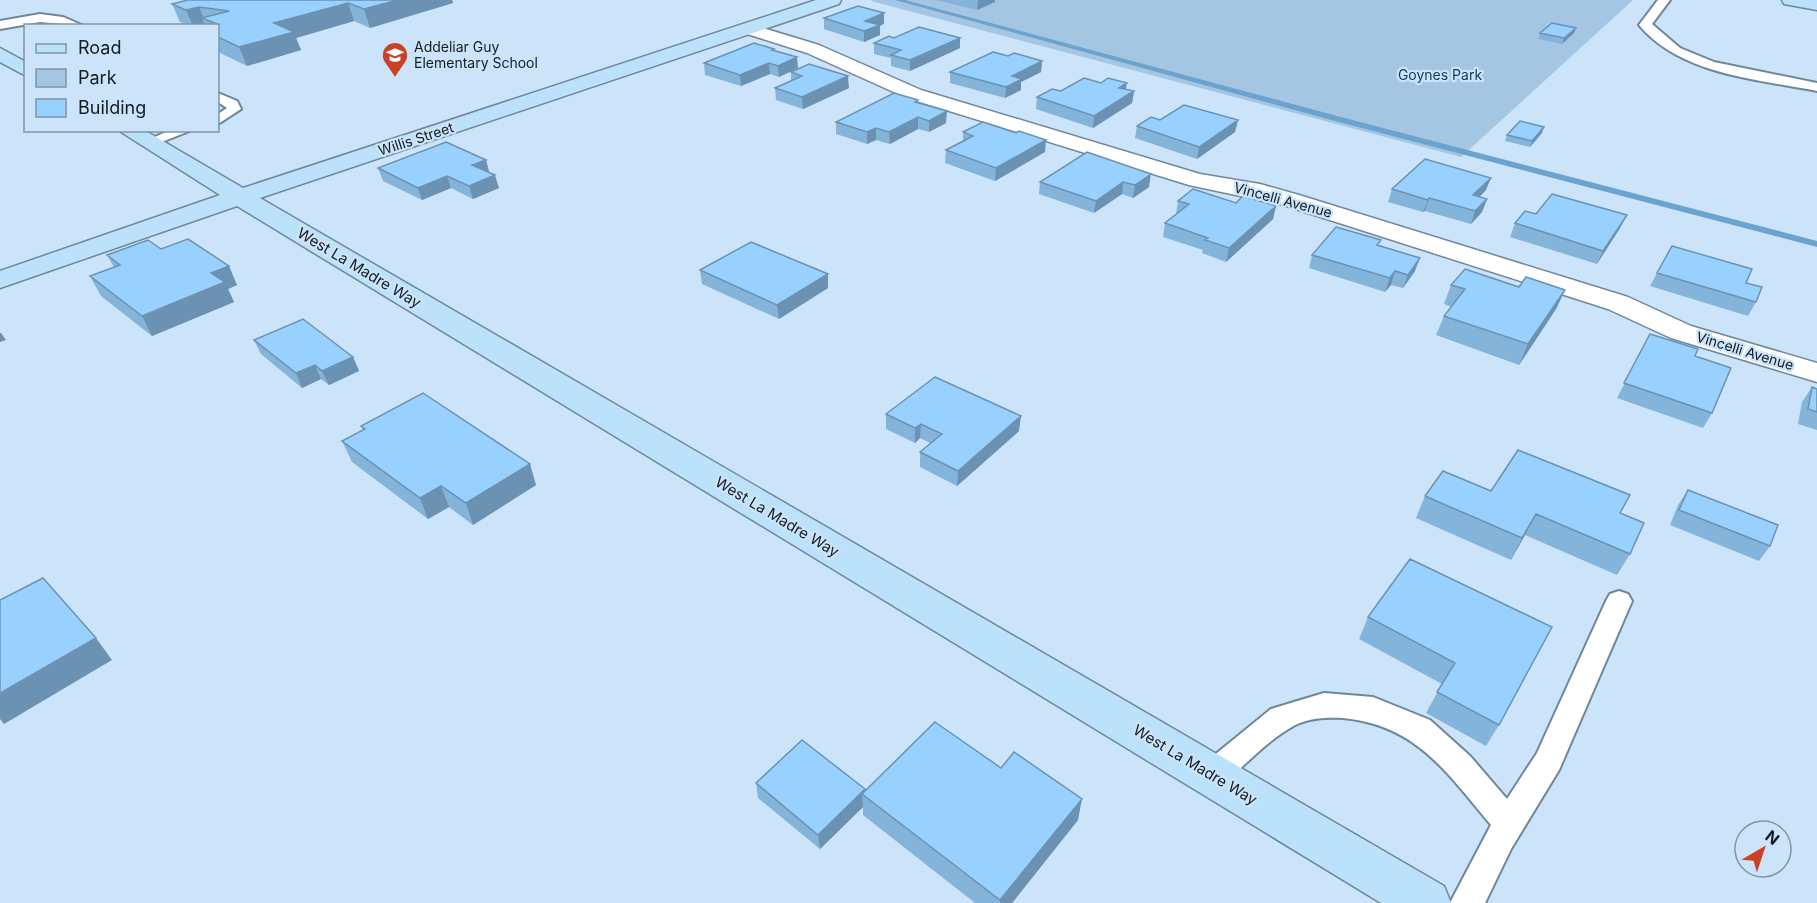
<svg xmlns="http://www.w3.org/2000/svg" width="1817" height="903" font-family="Inter,sans-serif">
	<style>
		.green { fill: #a4c6e3 }
		.lines { fill: none; stroke-linecap: round; stroke-linejoin: round }
		.stream { fill: #6ca2ce; fill-rule: evenodd }
		.lane-casing { stroke: #70879a; stroke-width: 4 }
		.street-casing { stroke: #70879a; stroke-width: 3 }
		.secondary-casing { stroke: #70879a; stroke-width: 3 }
		.lane { fill: #fff; fill-rule: evenodd }
		.street { fill: #fff; fill-rule: evenodd }
		.secondary { fill: #bbe2fa; fill-rule: evenodd }
		.wall { fill: #84b4da }
		.shaded-wall { fill: #6b92b2 }
		.building { fill: #99d1fe; stroke: #6b92b2; stroke-width: 1.5 }
		.labels { text-anchor: middle; stroke-width: 4.5; stroke-linejoin: round; paint-order: stroke }
		.far-poi-label { font-size: 14px; fill: #131c23; stroke: #cbe4f9; text-anchor: start }
		.far-park-label { font-size: 14px; fill: #0f3a58; stroke: #cbe4f9 }
		.far-street-label { font-size: 14px; fill: #131c23; stroke: #cbe4f9 }
		.street-label { font-size: 15px; fill: #131c23; stroke: #cbe4f9 }
	</style>
	<rect width="100%" height="100%" fill="#cbe4f9"/>
	<path class="green" d="M873,0H1633L1461,157L871,1Z"/>
	<g class="lines">
		<path class="stream" d="M895,0H905L1341,117L1817,241V247L1335,121Z"/>
		<g class="lane-casing">
			<path id="lane" d="M1658,0H1670L1652,24L1680,48L1714,62L1817,83V91C1757,79 1681,75 1639,25Z
				M40,14L63,17L84,26L40,22L0,29V21Z
				M218,93L237,101L241,109L218,124V114L227,108L218,102Z
				M170,130H192L149,147L142,143Z
				M1619,591L1628,594L1632,601L1559,770L1511,849L1485,903H1450L1491,825C1447,773 1417,725 1343,718C1326,717 1305,718 1290,728C1266,742 1244,766 1223,784L1212,788L1201,784L1197,775L1201,766L1271,709L1324,693L1373,697L1430,720L1470,756L1507,799L1537,753L1606,601L1610,594Z"/>
		</g>
		<g class="street-casing">
			<path id="street" d="M750,24L819,45L921,90L1200,174L1260,184L1299,195L1628,297L1691,326L1817,363V382L1671,338L1608,309L1283,205L1189,185L907,98L807,53L744,33L741,29L744,25Z"/>
		</g>
		<g class="secondary-casing">
			<path id="secondary" d="M816,0H841L839,4L260,198L1444,886L1451,903H1381L237,206L0,288V271L220,195L118,130H144L243,188Z
				M1782,0H1817V10L1784,4Z
				M0,48L26,62V76L0,62Z"/>
		</g>
		<use href="#lane" class="lane"/>
		<use href="#street" class="street"/>
		<use href="#secondary" class="secondary"/>
	</g>
	<path class="wall" d="M188,0H452L453,3L370,28L354,21L296,38L301,50L247,66L218,52V26H188L180,22L172,4Z
		M936,0H995V2L977,10Z
		M884,13V24L880,25V35L864,42L824,29V18Z
		M1576,28L1574,33L1562,44L1538,39L1540,33Z
		M894,38L960,48L910,71L891,66V58L874,54V43Z
		M774,49L775,51L798,68L779,77L770,74L741,86L705,75L704,63Z
		M1008,56L1042,61L1041,72L1021,82V90L1005,98L950,83V72Z
		M791,72L849,88L803,109L776,100L775,88L791,81Z
		M1126,89L1134,91L1132,103L1093,128L1036,109L1037,97L1061,91Z
		M918,100V102L946,123L929,132L918,129L890,144L876,140L867,144L836,134V122Z
		M1160,120H1238L1235,132L1197,159L1135,138L1137,126Z
		M963,132L1016,133L1045,152L995,181L945,163L946,150L963,141Z
		M1542,133L1530,147L1505,141L1507,135Z
		M1087,152L1149,187L1133,198L1122,194L1094,213L1039,194L1040,182Z
		M486,160L489,172H488L499,188L473,199L451,188L422,200L383,181L378,168Z
		M1392,189L1486,190L1479,197L1487,199L1482,212L1471,224L1425,211L1423,212L1388,202Z
		M1178,201L1236,203L1276,206L1273,219L1226,262L1202,253L1203,250L1163,237L1165,223L1176,214Z
		M1536,214L1620,228L1597,264L1510,237L1515,223Z
		M1379,246L1415,271L1403,288L1391,285L1385,292L1309,268L1312,255Z
		M161,249L237,285L228,289L234,302L152,336L101,296L90,276L114,267L107,255Z
		M700,270L828,288L779,319L702,284Z
		M1657,273L1746,283L1756,302L1748,316L1650,286Z
		M1451,285L1519,287L1565,290L1556,309L1519,365L1436,335L1444,316L1451,307L1444,304Z
		M1650,334L1695,356L1712,413L1703,428L1617,398Z
		M254,340L353,357L359,371L329,385L321,379L302,388L261,354Z
		M1812,387L1817,389V430L1798,424L1802,402Z
		M886,414L1019,431L957,486L920,467V452L930,443L920,438L915,443L886,429Z
		M361,426L536,485L473,525L449,507L428,519L352,462L342,441L363,430Z
		M1688,490L1770,546L1759,561L1670,525L1678,505Z
		M1491,491L1620,513L1630,554L1617,575L1525,535L1511,560L1416,518L1425,496Z
		M1410,559L1499,725L1486,746L1426,713L1442,684L1359,639L1368,617Z
		M1001,768L1078,820L1012,903H975L863,815V807L820,849L758,798L756,783L865,789V792Z"/>
	<path class="shaded-wall" d="M398,0H452L453,3L370,28L364,9Z
		M978,0H995V2L977,10Z
		M348,3L354,21L296,38L301,50L247,66L239,47L274,23Z
		M199,7L204,19L202,18L205,25L193,26L186,10Z
		M884,13V24L880,25V35L864,42V31L865,21Z
		M1576,28L1574,33L1562,44L1564,38Z
		M960,38V48L910,71V60Z
		M797,57L798,68L779,77L778,66Z
		M1042,61L1041,72L1021,82V90L1005,98L1006,87L1012,76Z
		M769,63L770,74L741,86L740,75Z
		M848,76L849,88L803,109L802,97Z
		M1127,83L1125,94L1119,88Z
		M1134,91L1132,103L1093,128L1094,116Z
		M947,111L946,123L929,132V121Z
		M918,117V129L890,144L889,132Z
		M1238,120L1235,132L1197,159L1199,147Z
		M1544,127L1542,133L1530,147L1532,141Z
		M876,128V140L867,144V132Z
		M1046,140L1045,152L995,181L996,168Z
		M486,160L489,172L475,178L472,165Z
		M1151,174L1149,187L1133,198L1135,185Z
		M495,175L499,188L473,199L469,186Z
		M447,176L451,188L422,200L418,188Z
		M1491,178L1486,190L1469,208L1473,195Z
		M1123,182L1122,194L1094,213L1096,201Z
		M1429,198L1425,211L1423,212L1428,200Z
		M1487,199L1482,212L1471,224L1475,211Z
		M1276,206L1273,219L1226,262L1229,248Z
		M1627,215L1620,228L1597,264L1603,251Z
		M1420,258L1415,271L1403,288L1408,275Z
		M229,266L237,285L228,289L234,302L152,336L142,316L211,273Z
		M1395,271L1391,285L1385,292L1390,278Z
		M828,274V288L779,319L777,305Z
		M1565,290L1556,309L1519,365L1528,344Z
		M0,333H1L6,340L0,342Z
		M353,357L359,371L329,385L322,371Z
		M315,365L321,379L302,388L296,373Z
		M1021,416L1019,431L957,486L958,471Z
		M921,424L920,438L915,443V428Z
		M530,464L536,485L473,525L466,503Z
		M441,486L449,507L428,519L420,498Z
		M1536,514L1525,535L1511,560L1522,538Z
		M96,638L112,660L4,724L0,719V693Z
		M865,789V796L862,794L863,807L820,849L818,835Z
		M1082,799L1078,820L1012,903H1000V900Z"/>
	<path class="building" d="M188,0H398L364,9L348,3L274,23L294,32L239,47L218,37V26H214L217,24L202,18L229,11L199,7L186,10L172,4Z
		M858,6L884,13L865,21L880,25L864,31L824,18Z
		M1552,23L1576,28L1564,38L1540,33Z
		M919,27L960,38L910,60L891,55L901,50L874,43L889,36L894,38Z
		M754,43L774,49L772,50L797,57L778,66L769,63L740,75L704,63Z
		M993,52L1008,56L1014,53L1042,61L1012,76L1022,79L1006,87L950,72Z
		M809,64L848,76L802,97L775,88L802,76L791,72Z
		M1084,78L1101,83L1108,78L1127,83L1119,88L1134,91L1094,116L1037,97L1052,89L1061,91Z
		M894,93L918,100L915,102L947,111L929,121L918,117L889,132L876,128L867,132L836,122Z
		M1184,105L1238,120L1199,147L1137,126L1151,117L1160,120Z
		M1520,121L1544,127L1532,141L1507,135Z
		M983,122L1016,133L1019,131L1046,140L996,168L946,150L973,136L963,132Z
		M446,142L486,160L472,165L495,175L469,186L447,176L418,188L378,168Z
		M1087,152L1151,174L1135,185L1123,182L1096,201L1040,182Z
		M1425,159L1491,178L1473,195L1487,199L1475,211L1429,198L1428,200L1392,189Z
		M1193,189L1236,203L1243,196L1276,206L1229,248L1205,240L1208,238L1165,223L1189,204L1178,201Z
		M1552,194L1627,215L1603,251L1515,223L1525,211L1536,214Z
		M1336,227L1381,240L1377,245L1420,258L1408,275L1395,271L1390,278L1312,255Z
		M188,239L229,266L211,273L225,282L142,316L90,276L120,265L107,255L148,240L161,249Z
		M751,242L828,274L777,305L700,270Z
		M1672,246L1752,269L1746,283L1762,287L1756,302L1657,273Z
		M1465,269L1519,287L1526,277L1565,290L1528,344L1444,316L1465,289L1451,285Z
		M303,319L353,357L322,371L315,365L296,373L254,340Z
		M1650,334L1698,349L1695,356L1731,368L1712,413L1624,383Z
		M935,377L1021,416L958,471L920,452L942,434L921,424L915,428L886,414Z
		M1812,387L1817,389V412L1808,409Z
		M423,393L530,464L466,503L441,486L420,498L342,441L365,429L361,426Z
		M1518,450L1630,495L1620,513L1644,523L1630,554L1536,514L1522,538L1425,496L1443,471L1491,491Z
		M1688,490L1778,525L1770,546L1679,510Z
		M1410,559L1552,627L1499,725L1437,692L1455,663L1368,617Z
		M43,578L96,638L0,693V600Z
		M935,722L1001,768L1014,752L1082,799L1000,900L862,794Z
		M802,740L865,789L818,835L756,783Z"/>
	<defs>
		<g id="school-pin" transform="scale(1.35)"><path d="M0 17L-7.5 6A9.5 9.5 0 1 1 7.5 6Z" fill="#cc4125" stroke="#cbe4f9"/><path d="M0-5L7-2L0 1L-7-2ZM-4 1L0 2.5L4 1V4Q0 6-4 4Z" fill="#fff"/></g>
	</defs>
	<g fill-rule="evenodd">
		<use href="#school-pin" x="395" y="55"/>
	</g>
	<g class="labels">
		<g class="far-poi-label">
			<text x="414" y="52">Addeliar Guy<tspan x="414" dy="16">Elementary School</tspan></text>
		</g>
		<g class="far-park-label">
			<text x="1440" y="80">Goynes Park</text>
		</g>
		<g class="far-street-label">
			<text transform="translate(416 139) rotate(-18)" y="5">Willis Street</text>
			<text transform="translate(1283 200) rotate(15)" y="5">Vincelli Avenue</text>
			<text transform="translate(1745 351) rotate(17)" y="5">Vincelli Avenue</text>
		</g>
		<g class="street-label">
			<text transform="translate(359 268) rotate(31)" y="5">West La Madre Way</text>
			<text transform="translate(777 517) rotate(31)" y="5">West La Madre Way</text>
			<text transform="translate(1195 765) rotate(31)" y="5">West La Madre Way</text>
		</g>
	</g>
	<rect x="24" y="24" width="195" height="108" fill="#cbe4f9" stroke="#8194a3" stroke-width="1.5"/>
	<rect x="36" y="44" width="30" height="9" fill="#bbe2fa" stroke="#8194a3" stroke-width="1.5"/>
	<text x="78" y="54" font-size="18" fill="#131c23">Road</text>
	<rect x="36" y="69" width="30" height="18" fill="#a4c6e3" stroke="#8194a3" stroke-width="1.5"/>
	<text x="78" y="84" font-size="18" fill="#131c23">Park</text>
	<rect x="36" y="99" width="30" height="18" fill="#99d1fe" stroke="#8194a3" stroke-width="1.5"/>
	<text x="78" y="114" font-size="18" fill="#131c23">Building</text>
	<g transform="translate(1763 849) rotate(39)"><circle r="28" fill="#cbe4f9" stroke="#8194a3" stroke-width="1.5"/>
	<path d="M0-4.5L10 22L0 15L-10 22Z" fill="#cc4125"/>
	<text y="-9" font-size="16" font-weight="bold" text-anchor="middle" fill="#131c23">N</text>
	</g>
</svg>
